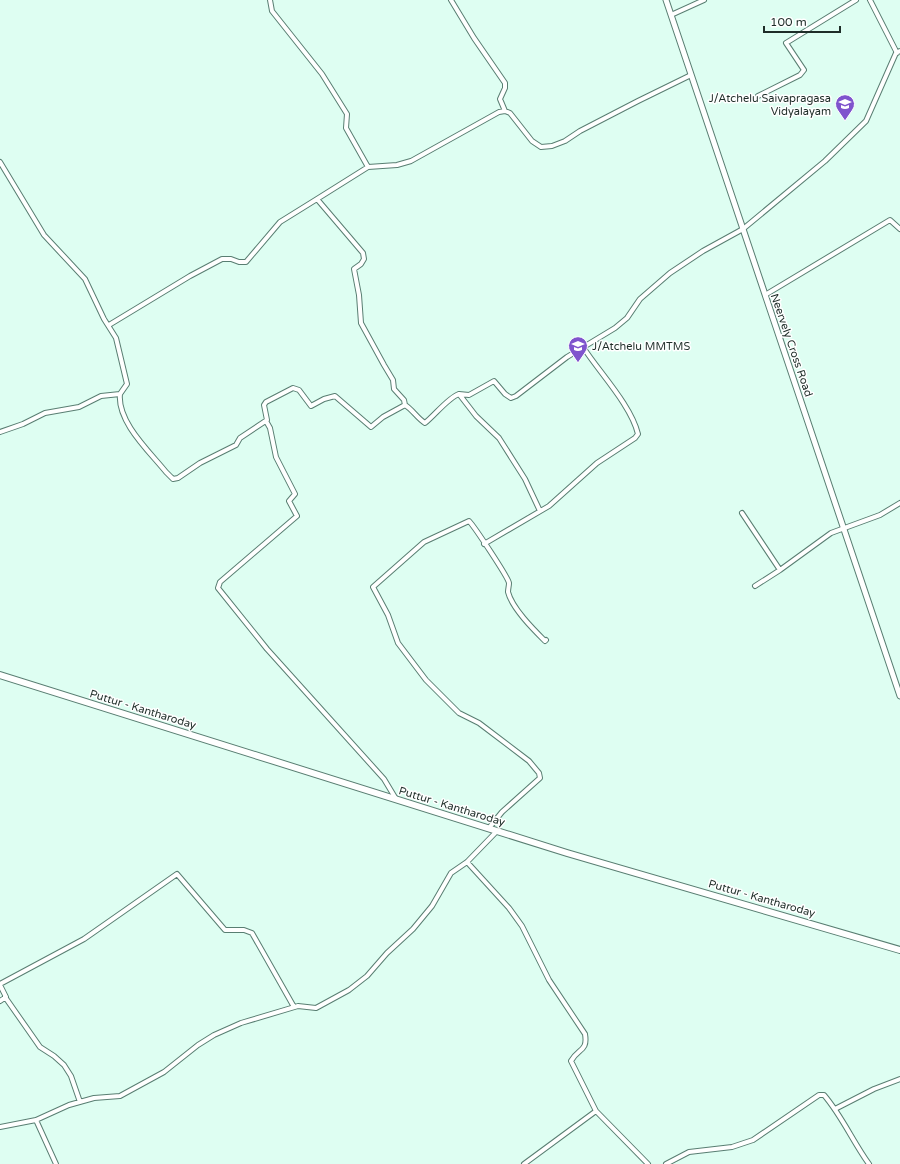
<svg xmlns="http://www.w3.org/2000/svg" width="900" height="1164" font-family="'Varela Round',sans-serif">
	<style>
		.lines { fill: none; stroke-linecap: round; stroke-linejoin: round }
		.minor-casing { stroke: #597e72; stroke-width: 6 }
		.tertiary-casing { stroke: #597e72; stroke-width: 7 }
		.secondary-casing { stroke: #597e72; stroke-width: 8 }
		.minor { stroke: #fff; stroke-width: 4 }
		.tertiary { stroke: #fff; stroke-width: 5 }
		.secondary { stroke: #fff; stroke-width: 6 }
		.labels { text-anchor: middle; stroke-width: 3; stroke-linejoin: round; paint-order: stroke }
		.poi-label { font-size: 11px; fill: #1e2d28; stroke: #fff; text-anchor: end }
		.street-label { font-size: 11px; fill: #1e2d28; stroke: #fff }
	</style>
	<rect width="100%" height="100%" fill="#defef2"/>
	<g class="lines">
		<g class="minor-casing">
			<path id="minor" d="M270,0L272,11L322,74L347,114L346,128L368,167
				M451,0L474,38L505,83V88L500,99L505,111
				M870,0L897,53
				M671,15L704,0
				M758,96L800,75L804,70L786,43L856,0
				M0,162L44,235L85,279L104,319L116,338L127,384L120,394L101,396L79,407L45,413L23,424L0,432
				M317,199L363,253L364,259L361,264L354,269L359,295L361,323L384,365L393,380L394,389L404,400L405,405C413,410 417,418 425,423C435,415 449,397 459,394L476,416L499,438L525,479L540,511
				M765,295L890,220L900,229
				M109,325L190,276L222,259H231L239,262H246L280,222L317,199L368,167L397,165L411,161L499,112L505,111L510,113L532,141L541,147L552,146L565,141L580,131L638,101L691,75
				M120,394C117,422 150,452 166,472L173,479L178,478L200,463L236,445L240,438L267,420L264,405L266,402L293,388L299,390L311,406L324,399L335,396L371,427L383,417L405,405
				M459,394L469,395L494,381L505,394L511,398L516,396L567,357L615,328L627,318L640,299L670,273L703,251L743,229L825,161L866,121L896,53L900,51
				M266,421L270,428L276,457L295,494L289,501L297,516L220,582L218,588L267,649L384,779L396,799
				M742,513L780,570
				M484,544L549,506L597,463L635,438L638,434C631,405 599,372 583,347
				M755,586L780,570L831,533L880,515L900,503
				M489,828L502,812L540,778L539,773L529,761L479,723L459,713L426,680L398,643L388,615L373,587L424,542L469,521C474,526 508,577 509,583C509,586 508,589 508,592C512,608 533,629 545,641L546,640
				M467,862L509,908L522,926L549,980L585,1034C588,1052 578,1048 571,1061L596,1111L648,1164
				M0,984L84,939L177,874L225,930H244L252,933L294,1007
				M0,985L6,997L0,1001
				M5,997L40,1047L54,1056L64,1065L71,1076L80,1102
				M835,1109L874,1089L900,1079
				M36,1120L56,1164
				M0,1127L36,1120L69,1105L94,1098L120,1096L164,1072L198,1045L214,1035L241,1023L298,1006L316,1008L349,990L367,976L387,953L413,929L432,906L451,873L467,862L497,831
				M524,1164L596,1111
				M666,1164L689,1152L732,1147L753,1140L819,1095H824C842,1116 853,1142 869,1164"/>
		</g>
		<g class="tertiary-casing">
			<path id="tertiary" d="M666,0L900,696"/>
		</g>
		<g class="secondary-casing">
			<path id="secondary" d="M0,675L567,853L900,950"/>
		</g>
		<use href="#minor" class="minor"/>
		<use href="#tertiary" class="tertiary"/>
		<use href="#secondary" class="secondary"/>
	</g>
	<defs>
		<g id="school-pin" transform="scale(1)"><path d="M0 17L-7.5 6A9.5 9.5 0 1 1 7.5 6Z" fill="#7f54cd" stroke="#fff"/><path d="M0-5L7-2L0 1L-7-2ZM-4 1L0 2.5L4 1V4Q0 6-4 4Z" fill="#fff"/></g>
	</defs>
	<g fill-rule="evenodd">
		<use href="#school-pin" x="845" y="104"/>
		<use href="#school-pin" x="578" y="346"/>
	</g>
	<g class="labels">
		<g class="poi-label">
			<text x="831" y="102">J/Atchelu Saivapragasa<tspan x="831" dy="13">Vidyalayam</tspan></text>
			<text x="592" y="350" text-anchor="start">J/Atchelu MMTMS</text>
		</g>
		<g class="street-label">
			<text transform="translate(792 345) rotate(71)" y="4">Neervely Cross Road</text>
			<text transform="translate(143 709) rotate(17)" y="4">Puttur - Kantharoday</text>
			<text transform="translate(452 806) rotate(17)" y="4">Puttur - Kantharoday</text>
			<text transform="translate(762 898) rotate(16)" y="4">Puttur - Kantharoday</text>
		</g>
	</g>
	<path d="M764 26v6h76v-6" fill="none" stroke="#1e2d28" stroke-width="2"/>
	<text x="770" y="26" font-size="12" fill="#1e2d28" stroke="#ffffff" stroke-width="3" paint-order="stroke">100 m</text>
</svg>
